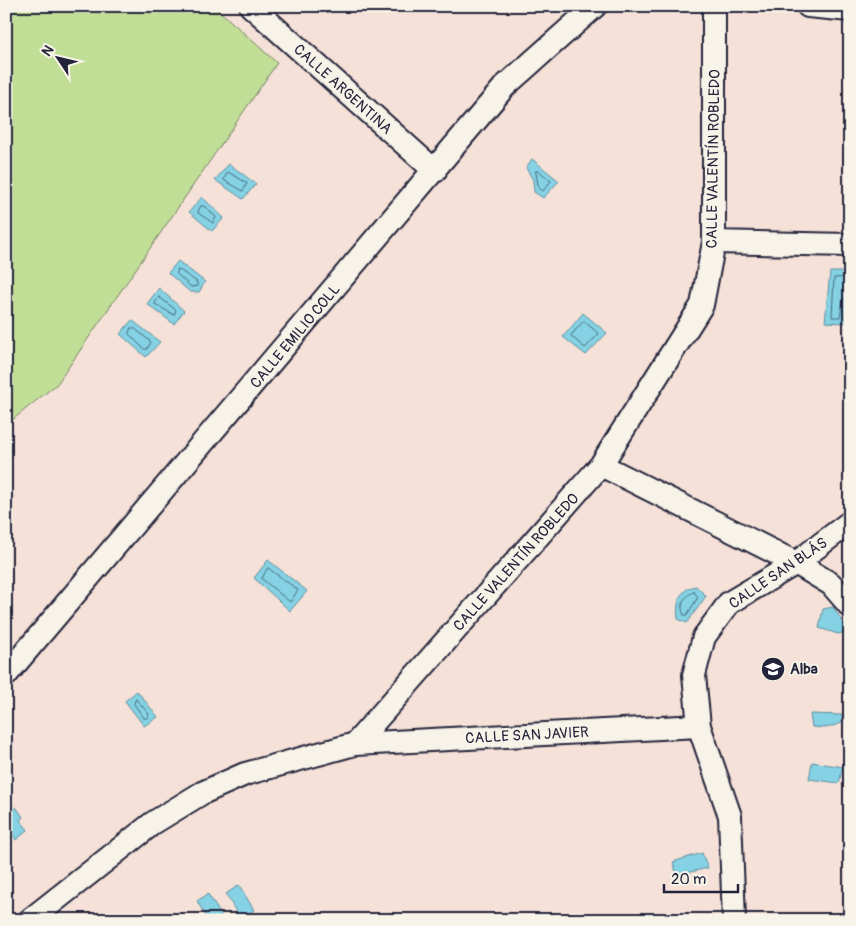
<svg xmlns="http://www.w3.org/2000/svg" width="856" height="926" font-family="Pangolin,sans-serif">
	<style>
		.grass { fill: #c1de96; stroke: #728068 }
		.water { fill: #84d2e3; stroke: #5d8ca0 }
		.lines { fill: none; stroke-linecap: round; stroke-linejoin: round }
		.shore { stroke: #49687e; stroke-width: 1 }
		.minor-casing { stroke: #22223b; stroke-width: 26 }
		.minor { stroke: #f7f3e8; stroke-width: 22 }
		.labels { text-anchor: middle; stroke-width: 4; stroke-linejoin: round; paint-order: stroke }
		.street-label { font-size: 15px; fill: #22223b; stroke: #f7f3e8 }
		.poi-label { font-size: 15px; font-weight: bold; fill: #22223b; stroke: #f7f3e8; text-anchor: start }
	</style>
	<rect width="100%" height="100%" fill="#f5e1d7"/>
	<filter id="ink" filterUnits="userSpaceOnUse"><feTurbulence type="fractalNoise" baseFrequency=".02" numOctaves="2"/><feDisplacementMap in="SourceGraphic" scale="10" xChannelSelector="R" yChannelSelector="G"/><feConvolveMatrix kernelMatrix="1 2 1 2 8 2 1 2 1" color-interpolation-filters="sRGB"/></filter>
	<g filter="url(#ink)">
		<path class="grass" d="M6,6H214L277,63L57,384L6,425Z"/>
		<path class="water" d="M532,159L559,181L543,198L534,192L533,180L526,168Z
			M229,164L256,184L243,199L215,180Z
			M202,197L224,218L212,231L189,212Z
			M178,261L205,282L199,292H190L168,273Z
			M830,272H850L845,323L825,322Z
			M159,288L184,311L174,324L147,304Z
			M583,313L607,333L586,355L563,337Z
			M132,320L160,342L146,357L120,334Z
			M268,560L307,591L290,611L254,578Z
			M696,586L706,596L687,623L678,619C676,603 679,589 696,586Z
			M833,607L846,627V632L838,634L819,628L823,609Z
			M137,691L158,717L144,726L125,701Z
			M810,714L842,715V723L826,728L812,727Z
			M812,762L843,767L839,783L809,779Z
			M16,807L23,817L20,820L28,830L16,840L6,825V815Z
			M702,853L708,868L677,875L673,862Z
			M239,885L254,910L240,919L226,894Z
			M208,894L224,920H208L197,901Z"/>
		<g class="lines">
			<path class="shore" d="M536,171H539L551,181L543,191L539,188Z
				M228,172L247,183L243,191L224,180Z
				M201,206H204L216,217L213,223L198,213Z
				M178,269L197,282V286L191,287L177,274Z
				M850,277L834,278L832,317H840L843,299L850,295
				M159,297L176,310L174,315L155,304Z
				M584,321L599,334L585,348L571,336Z
				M131,328H134L151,342L147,349H144L129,334Z
				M268,568L298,590L290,602L262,579Z
				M694,592L698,597L687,615H684C679,606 684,595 694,592Z
				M136,699L149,714L147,718H144L134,704Z"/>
			<g class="minor-casing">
				<path id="minor" d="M251,6L435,171
					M808,6L850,10
					M714,242L850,245
					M601,465L796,563L831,584L850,606
					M6,675L505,86L595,6
					M355,744L699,726
					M30,920L153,823L202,793L245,774L355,744L601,465L702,305L714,242V6
					M734,920L730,816L699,726L694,675L704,637L729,603L796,563L850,522"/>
			</g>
			<use href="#minor" class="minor"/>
		</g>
	</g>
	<defs>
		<g id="school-disc" transform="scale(1.25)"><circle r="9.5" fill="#22223b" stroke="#f7f3e8"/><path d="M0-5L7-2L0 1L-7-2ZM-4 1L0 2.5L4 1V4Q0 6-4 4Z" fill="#fff"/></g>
	</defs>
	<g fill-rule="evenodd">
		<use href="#school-disc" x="773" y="669"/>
	</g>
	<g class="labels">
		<g class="street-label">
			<text transform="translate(343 89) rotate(42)" y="5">CALLE ARGENTINA</text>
			<text transform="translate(713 159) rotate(-89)" y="5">CALLE VALENTÍN ROBLEDO</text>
			<text transform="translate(295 336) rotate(-50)" y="5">CALLE EMILIO COLL</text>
			<text transform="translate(516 562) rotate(-48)" y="5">CALLE VALENTÍN ROBLEDO</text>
			<text transform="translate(778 573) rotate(-34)" y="5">CALLE SAN BLÁS</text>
			<text transform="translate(527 735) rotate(-3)" y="5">CALLE SAN JAVIER</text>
		</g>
		<g class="poi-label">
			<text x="790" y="674">Alba</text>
		</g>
	</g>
	<rect width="856" height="926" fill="none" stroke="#f7f3e8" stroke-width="25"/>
	<rect x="12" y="12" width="831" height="901" fill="none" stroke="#22223b" stroke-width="2" filter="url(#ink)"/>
	<g transform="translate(58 58) rotate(305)" stroke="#f7f3e8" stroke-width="4" paint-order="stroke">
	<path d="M0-4L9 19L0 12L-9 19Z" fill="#22223b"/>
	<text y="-8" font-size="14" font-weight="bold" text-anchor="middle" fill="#22223b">N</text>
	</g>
	<path d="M664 884v8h74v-8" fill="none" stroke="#22223b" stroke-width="2.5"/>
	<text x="671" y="884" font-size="15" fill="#22223b" stroke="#f7f3e8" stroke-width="4" paint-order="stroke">20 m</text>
</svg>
